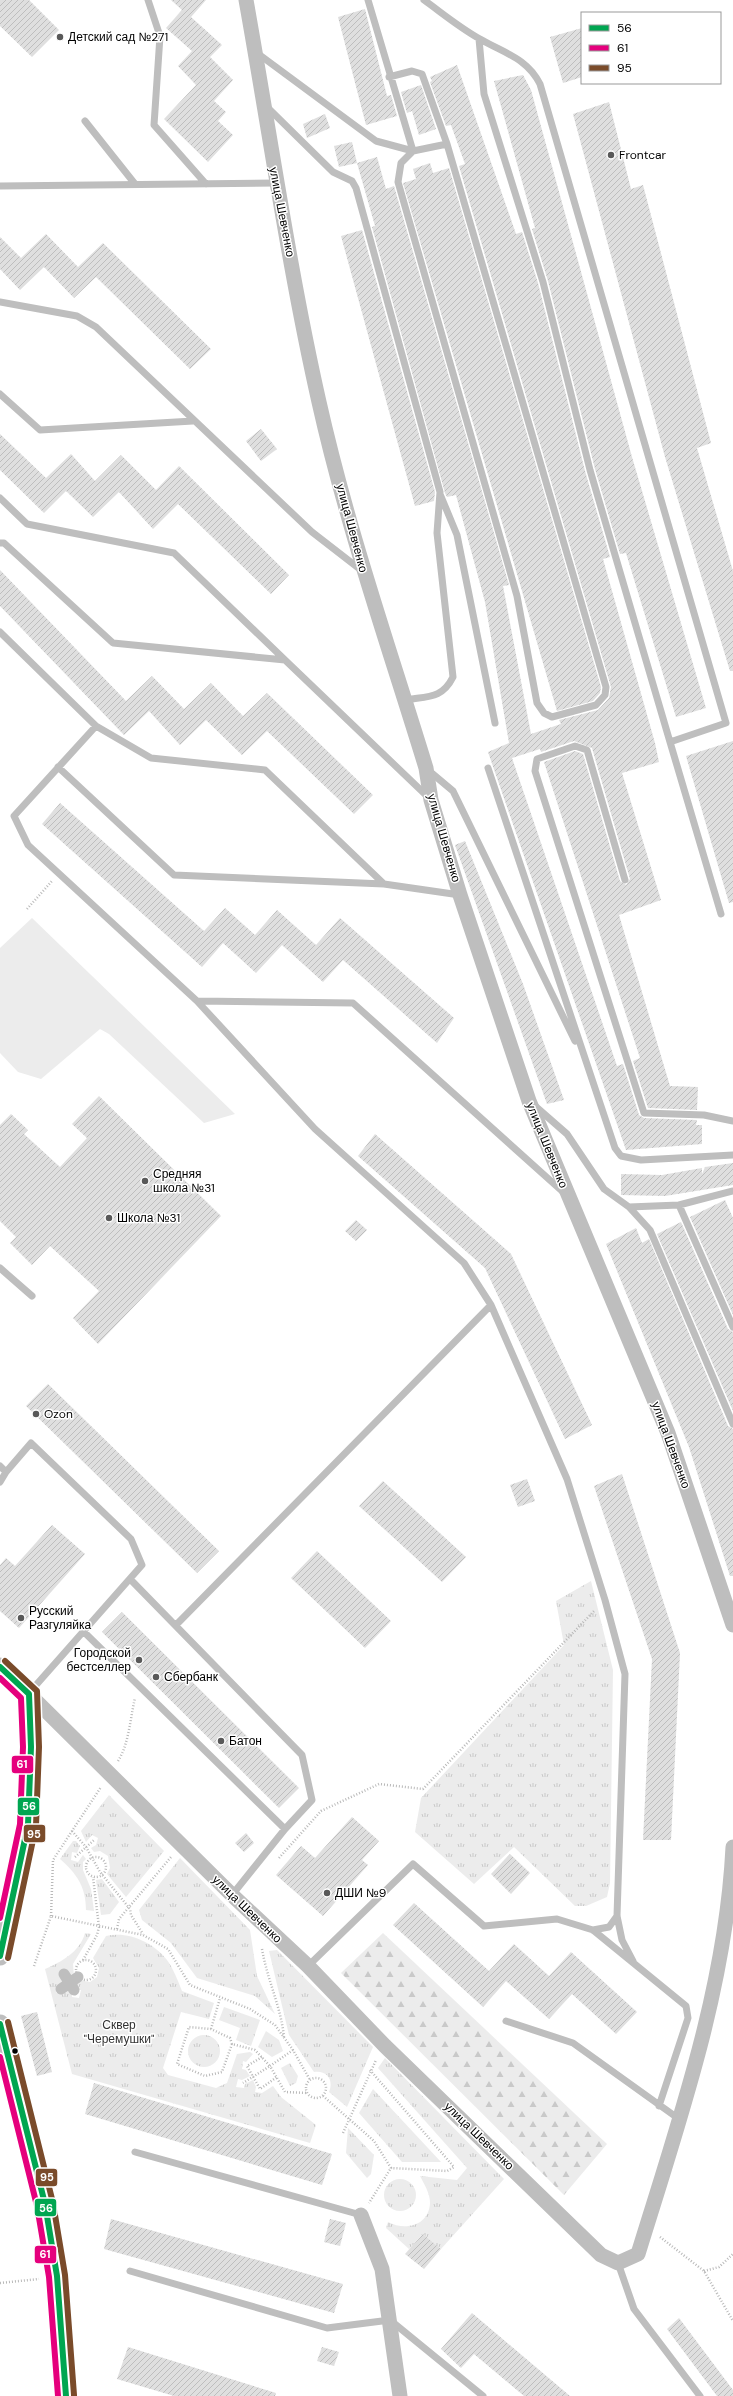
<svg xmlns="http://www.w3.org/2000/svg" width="733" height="2396" font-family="'DM Sans',sans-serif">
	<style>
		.forest { fill: url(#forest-firs) }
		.park { fill: url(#park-tufts) }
		.garden { fill: #ececec }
		.building { fill: url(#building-hatch) }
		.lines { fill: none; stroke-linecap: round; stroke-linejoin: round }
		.path { stroke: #b9b9b9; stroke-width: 2.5; stroke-dasharray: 1 2; stroke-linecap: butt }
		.service { stroke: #bebebe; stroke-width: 7 }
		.pedestrian { stroke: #bebebe; stroke-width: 11 }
		.minor { stroke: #bebebe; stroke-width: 15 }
		.tertiary { stroke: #bebebe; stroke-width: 19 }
		.bus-1-casing { stroke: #fff; stroke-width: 9 }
		.bus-2-casing { stroke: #fff; stroke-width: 9 }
		.bus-3-casing { stroke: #fff; stroke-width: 9 }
		.bus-1 { stroke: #00a651; stroke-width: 6 }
		.bus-2 { stroke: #e5007d; stroke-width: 6 }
		.bus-3 { stroke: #7a4b2a; stroke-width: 6 }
		.poi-dot { fill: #595959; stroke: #fff; stroke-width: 1.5 }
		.bus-dot { fill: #000; stroke: #fff; stroke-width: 1.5 }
		.labels { text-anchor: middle; stroke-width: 3; stroke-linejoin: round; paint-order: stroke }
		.poi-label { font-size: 12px; fill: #000; stroke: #fff; text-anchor: start }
		.street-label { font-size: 12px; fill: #000; stroke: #fff }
		.park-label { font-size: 12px; fill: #333; stroke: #fff }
		.line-badge { stroke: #fff; stroke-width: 1.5 }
		.badge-label { font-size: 11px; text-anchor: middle; font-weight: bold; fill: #fff }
	</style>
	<defs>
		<pattern id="forest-firs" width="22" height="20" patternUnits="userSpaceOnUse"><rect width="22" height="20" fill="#ececec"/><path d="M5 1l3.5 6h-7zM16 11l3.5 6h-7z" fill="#c9c9c9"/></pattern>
		<pattern id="park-tufts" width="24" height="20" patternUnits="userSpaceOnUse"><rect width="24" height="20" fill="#ececec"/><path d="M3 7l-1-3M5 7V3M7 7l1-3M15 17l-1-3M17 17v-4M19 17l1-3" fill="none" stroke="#c9c9c9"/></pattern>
		<pattern id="building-hatch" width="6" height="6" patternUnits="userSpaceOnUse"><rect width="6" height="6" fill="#dfdfdf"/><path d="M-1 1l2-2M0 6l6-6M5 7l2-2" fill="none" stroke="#bebebe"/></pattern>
	</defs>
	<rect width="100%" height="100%" fill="#fff"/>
	<path class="forest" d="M383,1933L607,2144L564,2195L341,1973Z"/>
	<path class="park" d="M591,1581L613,1670L610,1883L607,1897L586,1906H575L514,1847L474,1884L415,1832L421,1798L564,1645L556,1601Z
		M109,1795L164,1851L126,1897L107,1874L110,1868L108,1856L100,1851L94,1852L91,1848L96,1845L98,1838L92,1835L86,1842L81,1831Z
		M73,1841H76L80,1846L77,1853L72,1852L71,1860L78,1862L83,1855L86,1859L83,1862V1870L91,1889L94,1911L86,1910C86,1887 77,1874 60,1859Z
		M180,1858L250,1930L257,1976L275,2014L255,1996L197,1978L171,1943L142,1920L139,1910Z
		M102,1879L119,1902L110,1914L101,1915L96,1880Z
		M85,1933L91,1934L73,1964L74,1977L68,1975L69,1971L61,1969L59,1977L64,1978L61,1985H57L56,1993L63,1994L69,1986L72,1992V1997L79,1998L81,1990H77L73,1983L78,1980L90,1982L97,1977L99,1968L93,1958L106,1936C128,1931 153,1942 167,1960C173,1968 178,1981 182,1991L214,2003L209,2019L181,2012L163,2068L168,2075L216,2088L227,2083L237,2054L250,2052L253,2054L246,2062L243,2061L242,2069L246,2070L250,2076L242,2080L238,2079L236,2087L244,2088L245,2084L253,2080L256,2087L255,2092L262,2093L273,2086L281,2097L316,2125L310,2143L72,2074L45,1969C61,1962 80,1952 85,1933Z
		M277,1950L373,2047L347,2107L329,2092C334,2080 327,2070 314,2072L289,2035L269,1951Z
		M224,2007L260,2020L251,2046L236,2040L240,2028L219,2020Z
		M266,2031L279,2040L283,2051L272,2057L258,2047Z
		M188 2051a16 16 0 1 1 32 0a16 16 0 1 1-32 0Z
		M385,2058L504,2179L441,2249L423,2234L409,2249L386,2228L388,2222C405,2231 429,2226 430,2203C430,2193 424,2184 420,2176L457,2180L467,2168L378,2068Z
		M290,2063L298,2076L296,2083L290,2086L281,2068Z
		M373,2089L441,2162H402L359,2113Z
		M348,2128L374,2155L371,2174L367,2178L346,2153Z
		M384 2195a16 16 0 1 1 32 0a16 16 0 1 1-32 0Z"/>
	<path class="garden" d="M32,918L235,1114L204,1123L109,1034L100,1029L41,1079L18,1072L0,1053V948Z"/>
	<path class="building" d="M0,0H29L59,30L32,57L0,26Z
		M171,0H206L191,17L222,45L210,57L233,80L214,101L226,112L218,121L233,135L208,162L164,119L196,85L178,66L192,51L166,28L182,10Z
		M365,9L387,96L391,95L397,116L366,125L338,17Z
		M582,28V77L563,83L550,37Z
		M457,65L516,234L522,232L538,283L585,471L610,557L603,559L655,743L659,762L622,773L661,900L619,915L670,1086L698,1087L697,1110L648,1108L633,1061L640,1058L544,762L575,751L583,754L620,881L626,885L630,879L592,748L574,741L541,752L540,749L512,758L617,1066L623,1064L639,1115L644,1118L697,1120L696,1125H702V1144L626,1150L488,752L509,743L485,602L456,495L447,497L445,493L372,227L375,226L357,163L377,157L386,189L394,186L509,585L503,586L531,734L561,724L559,720L598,710L609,698L611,687L459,166L465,164L451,125L446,126L430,82L432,81L430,77Z
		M523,75L531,90L632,457L706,708L676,717L626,553L620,554L595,469L548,281L532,229L535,228L494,81Z
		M421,85L436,129L419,135L412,111L407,113L401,92Z
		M609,102L631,189L643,185L711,443L697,448L733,571V671H730L665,457L573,114Z
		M325,114L330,128L307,138L303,124Z
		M352,142L357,163L339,167L334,146Z
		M430,163L433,173L449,168L601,687L600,693L593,701L557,711L403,183L416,179L413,169Z
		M362,230L435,492L434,501L415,506L341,236Z
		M46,234L78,267L103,243L211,349L190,369L96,277L74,298L44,267L20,290L0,269V237L21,258Z
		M261,429L277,449L261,461L246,441Z
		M0,434L46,478L71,454L95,481L121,455L156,490L179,466L289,575L271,594L178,504L153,529L119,492L93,517L66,491L44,513L0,470Z
		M0,570L126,701L152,676L184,709L211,683L243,716L267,693L373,795L354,814L267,731L242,755L206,720L180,745L149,711L124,735L0,606Z
		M733,741V902L729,903L686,756Z
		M60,803L204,931L225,908L255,935L277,910L316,945L340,918L454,1018L437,1043L343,960L323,982L282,945L256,973L223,943L202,967L42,824Z
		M465,841L523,984L564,1100L547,1104L455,845Z
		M99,1096L221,1216L98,1344L73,1318L99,1291L50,1246L32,1265L10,1243L16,1237L0,1221V1125L11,1114L28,1130L24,1134L60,1167L87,1138L72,1124Z
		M375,1134L511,1254L592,1425L565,1439L485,1268L358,1156Z
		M733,1163V1185L665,1196L621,1195V1174L662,1175L702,1168V1174L705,1167Z
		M725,1200L733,1218V1315L690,1217Z
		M356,1220L367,1230L356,1241L345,1231Z
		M681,1222L728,1329L733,1332V1411L657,1234Z
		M636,1228L642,1243L649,1239L728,1426L733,1429V1576H730L689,1447L606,1244Z
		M48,1384L219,1551L197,1573L26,1406Z
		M622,1474L680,1653L671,1840H643L652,1659L594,1486Z
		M527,1479L535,1501L518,1507L510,1485Z
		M383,1481L466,1557L442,1582L359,1506Z
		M52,1525L85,1554L19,1628L0,1611V1565L6,1558L15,1566Z
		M317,1551L391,1621L365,1648L291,1578Z
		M122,1612L299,1788L279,1808L102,1632Z
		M352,1817L379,1841L362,1860L368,1865L323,1916L276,1875L301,1846L315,1858Z
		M246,1833L254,1843L244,1852L235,1843Z
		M510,1854L530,1873L511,1894L491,1874Z
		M414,1903L489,1971L514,1944L549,1976L571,1952L637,2012L616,2034L572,1994L549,2019L506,1981L483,2007L393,1925Z
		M37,2012L52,2072L37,2076L21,2016Z
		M94,2083L332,2154L322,2185L85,2114Z
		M111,2219L343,2284L334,2313L104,2249Z
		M330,2219L346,2223L340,2246L324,2242Z
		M423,2234L441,2249L424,2269L405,2254Z
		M472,2313L570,2396H524L474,2354L461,2368L441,2349Z
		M679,2318L733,2390V2396H717L667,2329Z
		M128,2347L276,2393L275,2396H174L117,2379Z
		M322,2347L339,2352L334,2366L317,2361Z"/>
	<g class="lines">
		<path class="path" d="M27,909L52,881
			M118,1761C129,1744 130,1719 135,1698
			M72,1831L86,1847L100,1872L130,1909L131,1915L143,1934
			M86 1867a10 10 0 1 1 20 0a10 10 0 1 1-20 0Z
			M75,1857L94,1840
			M279,1858L321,1811L379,1784L423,1789L595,1610
			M51,1916L53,1860L101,1787
			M117,1929L119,1919L171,1857
			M262,1949C267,1979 281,2007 284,2037
			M76 1970a10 10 0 1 1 20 0a10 10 0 1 1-20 0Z
			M83,1960L97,1935L99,1927L93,1877
			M34,1966L51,1916L143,1935L168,1949L190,1985L250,2009L275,2025L293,2050L310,2080
			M211,2029L220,1998
			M232,2044L222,2072L205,2076L177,2064L189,2027L211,2029L230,2038L232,2044L255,2050L270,2066L243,2083
			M293,2050L270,2066L285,2092L308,2093
			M262,2057L247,2066L260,2089L277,2077
			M370,2070L454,2167L447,2171L391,2168
			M306 2088a10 10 0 1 1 20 0a10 10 0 1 1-20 0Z
			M323,2096L374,2141L391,2168L369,2203
			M343,2133L376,2060
			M660,2237L704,2271L733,2321
			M704,2271L719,2267L733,2254
			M0,2283L39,2279"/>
		<path class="service" d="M148,0L160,36L154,125L206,184
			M424,0C442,13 460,28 480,39C504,53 527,58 540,84L726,723L670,742L721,914
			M479,39L484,94L543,282L590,470L670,742
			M257,53L376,141L413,151L447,144L606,687L605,695L596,705L552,717L544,713L537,703L517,596L398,182L401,163L413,151L368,0
			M389,77L412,71L422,74L447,144
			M267,107L333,172L352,181L356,188L440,492L437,533L453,677C442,699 428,696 405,700
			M85,121L135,184
			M0,186L276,183
			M0,302L77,316L96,327L312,532L361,570
			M0,394L40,430L193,421
			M440,494L457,535L495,723
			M0,498L27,524L174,553L285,660
			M0,543H4L113,643L285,660L429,798
			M0,632L96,726L151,758L265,770L384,884L460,895
			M96,726L14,816L28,845L197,1001L353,1003L562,1191
			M58,767L174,875L384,884
			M488,768L615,1148L621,1156L641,1160L733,1155
			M428,770L453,791L575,1041
			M625,880L587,750L575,746L537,759L535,771L644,1113L704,1115L733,1121
			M535,1106L567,1134L604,1189L629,1207L679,1205L733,1327
			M679,1205L733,1191
			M629,1207L650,1230L733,1424
			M0,1268L32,1296
			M491,1305L567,1479L605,1600L625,1674L617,1916L622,1940L633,1961
			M0,1466L6,1472L0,1482
			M6,1472L31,1443L131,1539L142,1565L29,1693
			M130,1579L302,1755L312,1800L285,1829L232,1895
			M176,1625L491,1305L464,1263L315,1129L197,1001
			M83,1631L285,1829
			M593,1930L609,1927L617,1916
			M308,1966L413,1864L484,1926L557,1919L593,1930L686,2006L688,2018L659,2106
			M506,2021L573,2043L679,2119
			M135,2152L361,2215
			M618,2263L634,2309L700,2396
			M130,2271L327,2328L390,2320L483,2396"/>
		<path class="pedestrian" d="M64,1974L74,1990
			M61,1989L78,1977"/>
		<path class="minor" d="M246,0C270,134 289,269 319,402C347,527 389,647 426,768L431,800L460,895L529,1101L668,1433L733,1625
			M29,1694L232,1895L308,1966L385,2046L601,2255L618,2263L638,2254C679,2121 726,1987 733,1847
			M361,2215L382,2269L400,2396"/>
		<path class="tertiary" d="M0,1667L29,1694L31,1747L28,1825L0,1956
			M0,2024L45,2204L57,2276L66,2396"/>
		<g class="bus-1-casing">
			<path id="bus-1" d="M0,1667L29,1694L31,1747L28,1825L0,1956
				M0,2024L45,2204L57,2276L66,2396"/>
		</g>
		<g class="bus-2-casing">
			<path id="bus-2" d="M0,1678L21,1698L23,1747L20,1824L0,1918
				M0,2057L37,2206L49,2277L58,2396"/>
		</g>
		<g class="bus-3-casing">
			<path id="bus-3" d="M5,1661L37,1691L39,1747L36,1826L8,1958
				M8,2022L53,2203L65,2275L74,2395"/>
		</g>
		<use href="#bus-1" class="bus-1"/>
		<use href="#bus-2" class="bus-2"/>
		<use href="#bus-3" class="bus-3"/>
	</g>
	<g class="poi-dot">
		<circle cx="60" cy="37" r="4"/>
		<circle cx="611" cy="155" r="4"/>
		<circle cx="145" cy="1181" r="4"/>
		<circle cx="109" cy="1218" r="4"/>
		<circle cx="36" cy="1414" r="4"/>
		<circle cx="21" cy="1618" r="4"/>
		<circle cx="139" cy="1660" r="4"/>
		<circle cx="156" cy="1677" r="4"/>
		<circle cx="221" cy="1741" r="4"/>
		<circle cx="327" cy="1893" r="4"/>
	</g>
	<circle class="bus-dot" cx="15" cy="2051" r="3.5"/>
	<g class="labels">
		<g class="poi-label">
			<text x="68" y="41">Детский сад №271</text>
			<text x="619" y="159">Frontcar</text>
			<text x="153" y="1178">Средняя<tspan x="153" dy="14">школа №31</tspan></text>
			<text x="117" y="1222">Школа №31</text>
			<text x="44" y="1418">Ozon</text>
			<text x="29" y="1615">Русский<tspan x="29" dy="14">Разгуляйка</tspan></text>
			<text x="131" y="1657" text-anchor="end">Городской<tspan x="131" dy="14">бестселлер</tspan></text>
			<text x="164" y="1681">Сбербанк</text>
			<text x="229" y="1745">Батон</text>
			<text x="335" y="1897">ДШИ №9</text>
		</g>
		<g class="street-label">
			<text transform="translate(282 212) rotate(79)" y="4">улица Шевченко</text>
			<text transform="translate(352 528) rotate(75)" y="4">улица Шевченко</text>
			<text transform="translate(444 838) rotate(74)" y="4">улица Шевченко</text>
			<text transform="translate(547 1145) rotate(68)" y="4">улица Шевченко</text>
			<text transform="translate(671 1445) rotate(70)" y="4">улица Шевченко</text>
			<text transform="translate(247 1909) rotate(44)" y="4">улица Шевченко</text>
			<text transform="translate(479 2136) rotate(44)" y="4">улица Шевченко</text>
		</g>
		<g class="park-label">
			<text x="119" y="2029">Сквер<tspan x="119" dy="14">"Черемушки"</tspan></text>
		</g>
	</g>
	<g class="line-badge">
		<rect x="11" y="1755" width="23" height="19" rx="4" fill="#e5007d"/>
		<rect x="17" y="1797" width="23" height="19" rx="4" fill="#00a651"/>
		<rect x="23" y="1824" width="23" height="19" rx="4" fill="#7a4b2a"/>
		<rect x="35" y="2168" width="23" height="19" rx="4" fill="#7a4b2a"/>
		<rect x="34" y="2198" width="23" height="19" rx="4" fill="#00a651"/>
		<rect x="34" y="2245" width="23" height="19" rx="4" fill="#e5007d"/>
	</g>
	<g class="badge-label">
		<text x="22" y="1768">61</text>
		<text x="29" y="1810">56</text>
		<text x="34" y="1838">95</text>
		<text x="47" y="2181">95</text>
		<text x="46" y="2212">56</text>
		<text x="45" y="2258">61</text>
	</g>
	<rect x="581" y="12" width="140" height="72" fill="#ffffff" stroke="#999999"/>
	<rect x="589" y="25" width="20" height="6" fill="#00a651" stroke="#999999"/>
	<text x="617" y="32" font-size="12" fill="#000000">56</text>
	<rect x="589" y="45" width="20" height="6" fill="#e5007d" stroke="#999999"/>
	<text x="617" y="52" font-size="12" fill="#000000">61</text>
	<rect x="589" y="65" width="20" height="6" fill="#7a4b2a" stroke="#999999"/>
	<text x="617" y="72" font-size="12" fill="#000000">95</text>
</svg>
